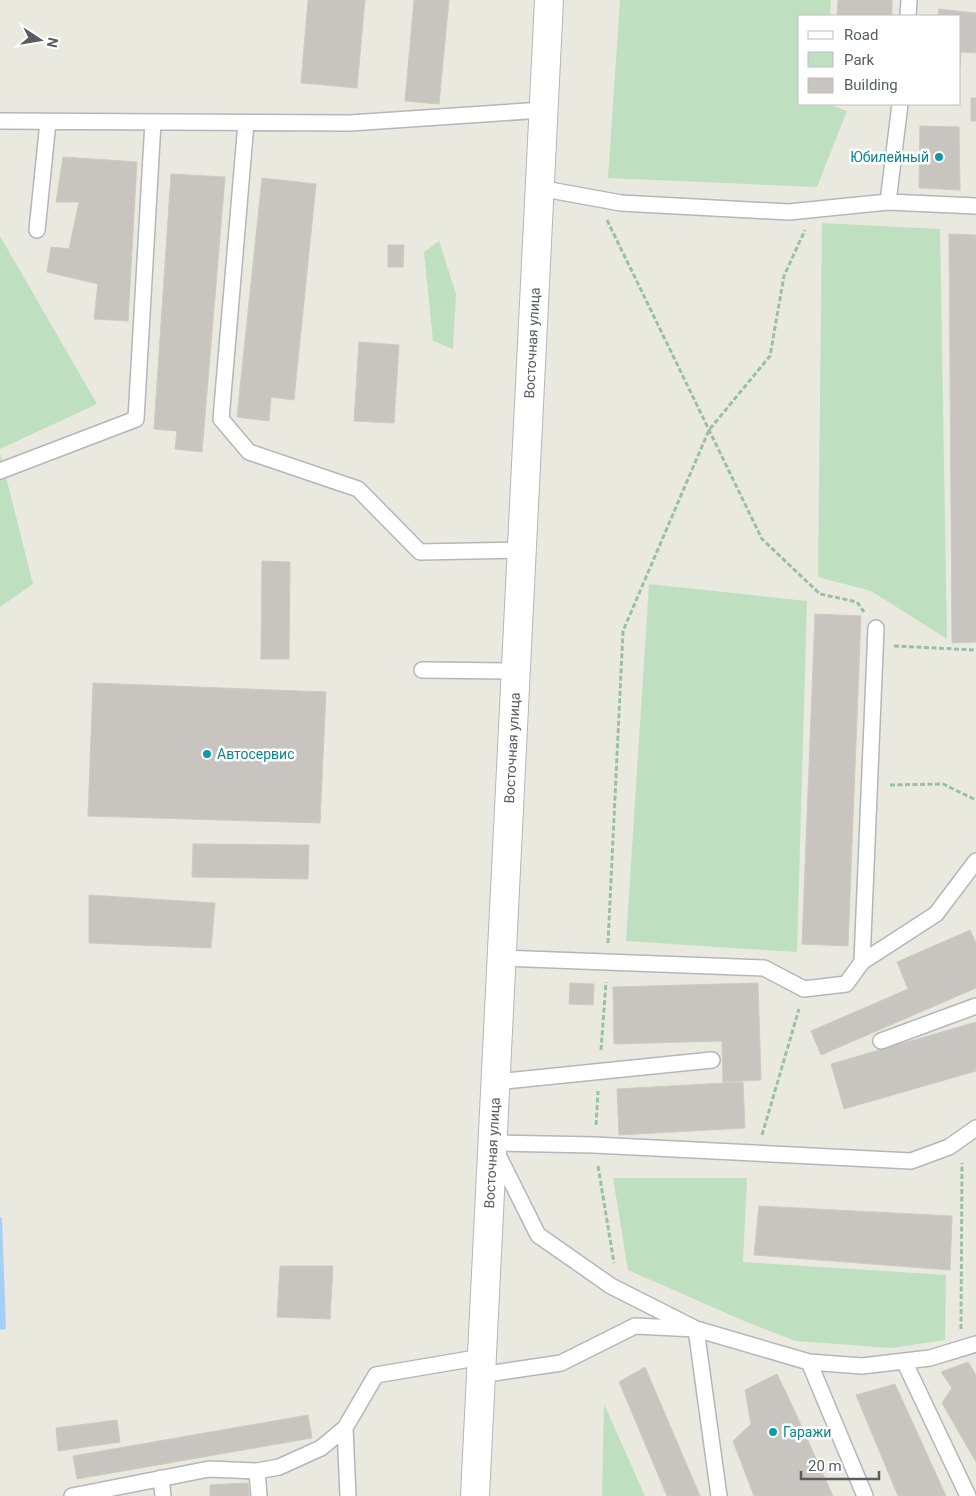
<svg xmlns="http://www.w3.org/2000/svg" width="976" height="1496" font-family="Roboto,sans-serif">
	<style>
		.green { fill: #bfe0c0 }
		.water { fill: #a5cff5 }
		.building { fill: #c8c5c0; stroke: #cecabf }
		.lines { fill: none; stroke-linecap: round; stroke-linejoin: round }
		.service-casing { stroke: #b3b6ba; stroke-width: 18 }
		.secondary-casing { stroke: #b4b6bc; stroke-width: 30 }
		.path { stroke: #99c0a6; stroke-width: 3; stroke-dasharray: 5 2.5; stroke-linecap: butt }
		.service { stroke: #fff; stroke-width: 15 }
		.secondary { stroke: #fff; stroke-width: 28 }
		.culture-dot { fill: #0f9aa8; stroke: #fff; stroke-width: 2 }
		.labels { text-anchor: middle; stroke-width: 5; stroke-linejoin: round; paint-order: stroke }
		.culture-label { font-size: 14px; fill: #0d838f; stroke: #fff; text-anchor: start }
		.street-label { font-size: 14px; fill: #595c60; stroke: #fff }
	</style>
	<rect width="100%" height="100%" fill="#eae9e0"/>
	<path class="green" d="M620,0H831L830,16H800V104H827L847,111L817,187L608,178Z
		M822,223L940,229L947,639L871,591L818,577Z
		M0,236L97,404L0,449Z
		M439,241L456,294L453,349L433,341L424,252Z
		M0,453L33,584L0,607Z
		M649,584L807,601L797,952L626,941Z
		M613,1178H747L743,1262L946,1275L945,1340L891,1348L796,1341L744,1321L628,1270Z
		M604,1404L645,1496H602Z"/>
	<path class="water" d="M0,1217L2,1218L6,1329L0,1330Z"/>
	<path class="building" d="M308,0H365L357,88L301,83Z
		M414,0H449L439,104L405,101Z
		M838,0H892V16H837Z
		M939,9L976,13V53L961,52L960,66V16H938Z
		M971,98H976V121H971Z
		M920,126L959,127L960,190L919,188Z
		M63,157L137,162L128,321L94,319L98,284L47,272L51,247L69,249L79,202H56Z
		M171,174L225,177L202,452L175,449L177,431L154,429Z
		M262,178L316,184L294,400L271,397L269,421L237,417Z
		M949,234L976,235V642L952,643Z
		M388,245H404L403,267H388Z
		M359,342L399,345L394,423L354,421Z
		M262,561L290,562L289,659H261Z
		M815,614L861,616L848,946L802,944Z
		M93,683L326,692L320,823L88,816Z
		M193,844L309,845L308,879L192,877Z
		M89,895L215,903L211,948L89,943Z
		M970,930L976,943V988L821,1055L811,1031L908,989L897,962Z
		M570,983L594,984L593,1005L569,1004Z
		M758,983L761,1080L723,1082L722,1041L614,1044L613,987Z
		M976,1022V1071L844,1109L831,1064Z
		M743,1082L745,1128L619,1135L617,1089Z
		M759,1206L952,1216L950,1270L754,1255Z
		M280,1266H333L330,1319L277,1317Z
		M968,1362L976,1375V1462L942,1403L952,1388L941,1372Z
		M645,1367L700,1496H667L619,1382Z
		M777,1374L790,1401L833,1496H754L733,1441L751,1424L745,1390Z
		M895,1384L946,1496H898L856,1395Z
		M308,1415L312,1438L77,1479L73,1456Z
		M117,1420L120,1442L58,1451L56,1428Z
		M248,1483L249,1496H210V1485Z"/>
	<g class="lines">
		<g class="service-casing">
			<path id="service" d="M908,16L909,0
				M0,121L350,123L543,110
				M246,123L221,419L249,452L358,489L420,552L522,550
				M539,188L621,203L789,212L888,202L900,104
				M888,202L976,206
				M37,230L48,122
				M0,471L136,419L153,122
				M422,670L516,671
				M501,958L764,968L804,989L846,984L862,962L936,914L976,861
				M862,962L876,628
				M881,1041L976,1006
				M495,1082L712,1060
				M976,1128L949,1147L911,1161L594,1145L492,1143L538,1235L611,1286L696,1329L809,1362L862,1366L930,1358L976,1344
				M904,1361L968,1496
				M809,1362L865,1496
				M481,1375L561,1363L635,1326L696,1329L719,1496
				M161,1478L163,1496
				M72,1496L209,1469L257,1471
				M259,1496L257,1471L279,1467L321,1448L345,1428
				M348,1496L345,1428L376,1375L482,1357"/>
		</g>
		<g class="secondary-casing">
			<path id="secondary" d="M475,1496L549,0"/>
		</g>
		<path class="path" d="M607,220L762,539L820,594L857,602L864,612
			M894,646L976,650
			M890,785L943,784L976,800
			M608,943L623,631L709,430L770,356L784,276L805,230
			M601,1050L606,982
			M596,1125L598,1091
			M762,1135L799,1009
			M598,1166L614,1263
			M961,1329L962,1163"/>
		<use href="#service" class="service"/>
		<use href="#secondary" class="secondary"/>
	</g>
	<g class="culture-dot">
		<circle cx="939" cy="157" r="5"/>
		<circle cx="207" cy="754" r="5"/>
		<circle cx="773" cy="1432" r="5"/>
	</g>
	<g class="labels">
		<g class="culture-label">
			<text x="929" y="162" text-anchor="end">Юбилейный</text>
			<text x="217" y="759">Автосервис</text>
			<text x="783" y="1437">Гаражи</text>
		</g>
		<g class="street-label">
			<text transform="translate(532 343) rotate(-87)" y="5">Восточная улица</text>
			<text transform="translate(512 748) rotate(-87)" y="5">Восточная улица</text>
			<text transform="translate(492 1153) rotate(-87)" y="5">Восточная улица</text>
		</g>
	</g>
	<rect x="798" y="15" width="162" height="90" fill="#ffffff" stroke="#bdbebf"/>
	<rect x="808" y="31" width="25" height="8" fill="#ffffff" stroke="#bdbebf"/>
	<text x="844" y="40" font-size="15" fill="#595c60">Road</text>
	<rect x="808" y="52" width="25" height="15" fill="#bfe0c0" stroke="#bdbebf"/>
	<text x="844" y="65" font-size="15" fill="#595c60">Park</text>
	<rect x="808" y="78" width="25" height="15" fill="#c8c5c0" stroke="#bdbebf"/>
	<text x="844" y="90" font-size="15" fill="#595c60">Building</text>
	<g transform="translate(40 40) rotate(102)" stroke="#ffffff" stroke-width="4" paint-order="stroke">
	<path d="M0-4L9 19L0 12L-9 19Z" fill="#595c60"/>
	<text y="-8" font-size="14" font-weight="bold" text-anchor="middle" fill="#595c60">N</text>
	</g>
	<path d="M801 1471v8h78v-8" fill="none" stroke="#595c60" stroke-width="2.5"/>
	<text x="808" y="1471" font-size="15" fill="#595c60" stroke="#ffffff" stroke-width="4" paint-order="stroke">20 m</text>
</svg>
